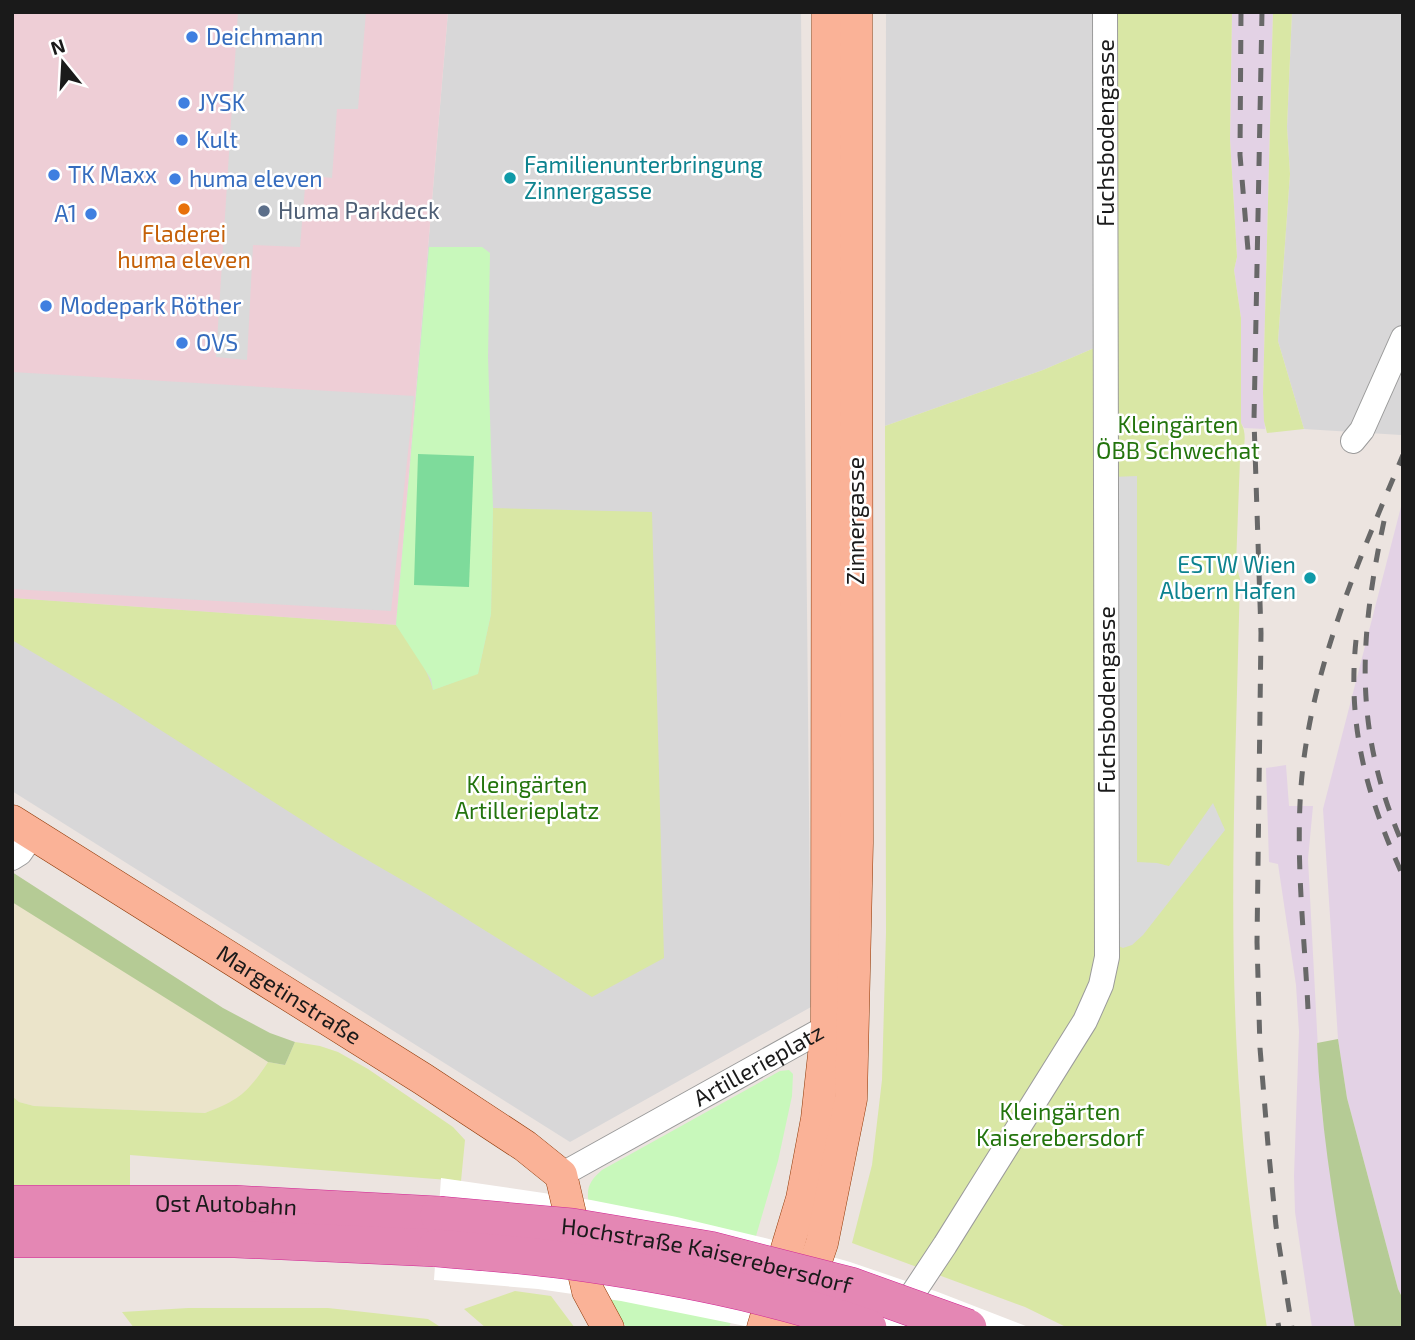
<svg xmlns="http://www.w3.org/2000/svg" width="1415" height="1340" font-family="'Exo 2',sans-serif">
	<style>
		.residential { fill: #d8d7d8 }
		.commercial { fill: #eeced6 }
		.industrial { fill: #e3d2e5 }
		.farmland { fill: #ebe4ca }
		.grass { fill: #d9e7a5 }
		.forest { fill: #b5cb95 }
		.park { fill: #c8f8bb }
		.pitch { fill: #7edb9b }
		.parking { fill: #dadada }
		.pier { fill: #fff }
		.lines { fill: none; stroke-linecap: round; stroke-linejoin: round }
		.minor-casing { stroke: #9b9b9b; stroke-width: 26 }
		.major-casing { stroke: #8e3603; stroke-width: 33 }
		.highway-casing { stroke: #d12694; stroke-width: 38 }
		.minor { stroke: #fff; stroke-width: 24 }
		.major { stroke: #fab297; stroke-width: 32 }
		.highway { stroke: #e487b4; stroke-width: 37 }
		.rail { stroke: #686868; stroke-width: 5; stroke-dasharray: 14 14; stroke-linecap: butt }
		.highway-bridge-casing { stroke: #d12694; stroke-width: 38; stroke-linecap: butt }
		.highway-bridge { stroke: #e487b4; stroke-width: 37 }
		.shop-dot { fill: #3f7fe0; stroke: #fff; stroke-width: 2.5 }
		.culture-dot { fill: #0f9aa8; stroke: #fff; stroke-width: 2.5 }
		.food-dot { fill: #e8710a; stroke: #fff; stroke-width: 2.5 }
		.service-dot { fill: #5c6f8a; stroke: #fff; stroke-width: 2.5 }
		.labels { text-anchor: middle; stroke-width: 5; stroke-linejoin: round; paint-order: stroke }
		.shop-label { font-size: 23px; fill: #366cbe; stroke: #fff; text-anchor: start }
		.street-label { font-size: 23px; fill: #1a1a1a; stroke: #fff }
		.culture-label { font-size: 23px; fill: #0d838f; stroke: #fff; text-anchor: start }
		.service-label { font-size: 23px; fill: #4e5e75; stroke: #fff; text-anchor: start }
		.food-label { font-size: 23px; fill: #c56008; stroke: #fff }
		.park-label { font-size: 23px; fill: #23740d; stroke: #fff }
	</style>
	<rect width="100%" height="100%" fill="#ece4e0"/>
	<path class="residential" d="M448,12H801L811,1007L570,1142L12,791V598L396,625Z
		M886,12H1113L1099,346L1043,370L885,426Z
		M1292,12H1403L1401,435L1304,429L1278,341L1290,174L1287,127Z"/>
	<path class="commercial" d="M12,12H448L396,625L12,598Z"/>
	<path class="industrial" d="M1232,12H1273L1263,393L1265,429L1244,428L1241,423V318L1234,270L1237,257L1230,139Z
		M1403,499V1299L1398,1289L1347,1098L1338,1039L1323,809Z
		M1286,765L1289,806H1313L1308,859L1321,1106L1355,1328H1312L1295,1212L1294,1176L1299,1032L1296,985L1278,864L1269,862L1266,768Z"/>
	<path class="farmland" d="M12,902L32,913L268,1062L250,1088L231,1103L205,1113L34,1106L19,1102L12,1096Z"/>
	<path class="grass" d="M1113,12H1232L1230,139L1237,257L1234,270L1241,318V423C1247,433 1245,448 1240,459L1236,565L1240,579C1236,753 1227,927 1240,1101C1245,1177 1255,1252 1267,1328H1068L1025,1307L852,1243L872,1165L882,1080L886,932L885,426L1043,370L1099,346Z
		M1273,12H1292L1287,127L1290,174L1278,341L1304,429L1267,433L1264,421L1263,393Z
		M493,508L652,512L664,958L592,997L428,895L338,843L118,703L12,640V598L396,625C411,646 427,666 433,690L478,673L491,614Z
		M295,1042L320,1046L338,1052L368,1069L453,1127L465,1140L461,1181L130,1155V1185H12V1096L19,1102L34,1106L205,1113C240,1100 248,1092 268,1062L285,1065Z
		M515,1291L551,1296L575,1328H486L464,1309Z
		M188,1308H328L428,1319L442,1328H134L122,1312Z"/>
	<path class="forest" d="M12,872L223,1008L270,1033L295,1042L285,1065L268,1062L12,902Z
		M1338,1039L1347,1098L1398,1289L1403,1299V1328H1355C1339,1233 1321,1139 1317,1043Z"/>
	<path class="park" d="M429,247H482L490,253L488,357L493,508L491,614L478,674L433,690L431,679L396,625Z
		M789,1070L793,1074L792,1096L778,1161L729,1328H628C598,1302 594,1235 588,1198C587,1185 592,1179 602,1170L780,1071Z"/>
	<path class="pitch" d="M418,454L474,456L469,587L414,585Z"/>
	<path class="parking" d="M238,12H366L358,109H337L332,178L306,175L300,247L253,245L247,360L216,357Z
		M12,372L414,396L391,611L12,589Z
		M1137,476V862L1157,863L1169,866L1213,803L1225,830L1143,935L1132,945L1123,948L1116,945L1112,477Z"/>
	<path class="pier" d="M441,1178L591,1200L677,1217L769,1239L850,1262L938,1292L1031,1328H755L621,1301L538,1289L434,1280Z"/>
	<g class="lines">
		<g class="minor-casing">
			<g id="minor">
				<path d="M1353,441L1362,430L1403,338"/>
				<path d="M12,858L20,853L33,834"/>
				<path id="s1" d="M561,1175L827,1027"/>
				<path d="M890,1328L945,1245L1085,1021L1101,985L1107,957C1107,642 1107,327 1105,12"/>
			</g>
		</g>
		<g class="major-casing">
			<g id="major">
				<path id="s2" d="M12,821L423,1079L525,1146L561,1175L588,1291L608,1328"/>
				<path d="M763,1328L802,1199L817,1119L827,1027L828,12"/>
				<path d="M793,1328L822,1243L851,1099L857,843L856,12"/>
			</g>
		</g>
		<g class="highway-casing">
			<g id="highway">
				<path id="s3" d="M12,1204H234L439,1215"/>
				<path d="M12,1239H235L436,1248"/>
			</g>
		</g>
		<use href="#minor" class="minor"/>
		<use href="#major" class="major"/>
		<use href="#highway" class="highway"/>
		<path class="rail" d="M1241,12L1240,155L1249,262
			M1262,12L1254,420L1261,633L1257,942L1260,1048L1268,1145L1276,1226L1292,1328
			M1384,521C1359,640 1353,730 1403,845
			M1356,640C1347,727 1367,797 1403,876
			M1308,1009C1304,926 1293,841 1304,758C1318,652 1362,553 1403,455
			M1278,1323L1279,1328"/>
		<g class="highway-bridge-casing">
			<g id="highway-bridge">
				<path id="s4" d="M439,1215L572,1227L710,1250L851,1286L968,1328"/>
				<path d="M436,1248C481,1252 526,1255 570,1261C670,1275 772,1294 868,1328"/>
			</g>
		</g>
		<use href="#highway-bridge" class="highway-bridge"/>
	</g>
	<g class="shop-dot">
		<circle cx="192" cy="37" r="7"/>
		<circle cx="184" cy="103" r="7"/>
		<circle cx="182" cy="140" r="7"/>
		<circle cx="54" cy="175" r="7"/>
		<circle cx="175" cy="179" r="7"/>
		<circle cx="91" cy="214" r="7"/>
		<circle cx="46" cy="306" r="7"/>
		<circle cx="182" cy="343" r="7"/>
	</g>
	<g class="culture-dot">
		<circle cx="510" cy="178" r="7"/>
		<circle cx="1310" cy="578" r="7"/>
	</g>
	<circle class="food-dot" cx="184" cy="209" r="7"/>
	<circle class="service-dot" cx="264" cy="211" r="7"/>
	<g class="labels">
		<g class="shop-label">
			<text x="206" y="45">Deichmann</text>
			<text x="198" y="111">JYSK</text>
			<text x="196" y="148">Kult</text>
			<text x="68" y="183">TK Maxx</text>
			<text x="189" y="187">huma eleven</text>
			<text x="77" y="222" text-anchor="end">A1</text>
			<text x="60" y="314">Modepark Röther</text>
			<text x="196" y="351">OVS</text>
		</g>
		<g class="street-label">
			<text transform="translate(1106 133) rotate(-90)" y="8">Fuchsbodengasse</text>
			<text transform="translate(856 521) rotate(-90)" y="8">Zinnergasse</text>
			<text transform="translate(1107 700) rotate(-90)" y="8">Fuchsbodengasse</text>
			<text dy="8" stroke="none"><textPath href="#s2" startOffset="327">Margetinstraße</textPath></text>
			<text dy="8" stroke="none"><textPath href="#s1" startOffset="226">Artillerieplatz</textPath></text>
			<text dy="8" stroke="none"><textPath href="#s3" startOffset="214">Ost Autobahn</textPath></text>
			<text dy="8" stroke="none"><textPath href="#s4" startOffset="271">Hochstraße Kaiserebersdorf</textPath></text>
		</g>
		<g class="culture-label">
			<text x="524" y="173">Familienunterbringung<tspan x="524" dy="26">Zinnergasse</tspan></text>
			<text x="1296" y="573" text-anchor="end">ESTW Wien<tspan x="1296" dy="26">Albern Hafen</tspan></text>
		</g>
		<g class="service-label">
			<text x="278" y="219">Huma Parkdeck</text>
		</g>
		<g class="food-label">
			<text x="184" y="242">Fladerei<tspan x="184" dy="26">huma eleven</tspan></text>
		</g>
		<g class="park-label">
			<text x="1178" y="433">Kleingärten<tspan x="1178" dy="26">ÖBB Schwechat</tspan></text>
			<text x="527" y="793">Kleingärten<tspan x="527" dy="26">Artillerieplatz</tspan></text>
			<text x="1060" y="1120">Kleingärten<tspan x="1060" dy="26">Kaiserebersdorf</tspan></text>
		</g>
	</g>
	<rect width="1415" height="1340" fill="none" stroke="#1a1a1a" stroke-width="28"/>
	<g transform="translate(63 63) rotate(342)" stroke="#ffffff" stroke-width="5" paint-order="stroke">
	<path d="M0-5L12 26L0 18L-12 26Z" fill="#1a1a1a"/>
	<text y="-10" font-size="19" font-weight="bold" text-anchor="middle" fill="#1a1a1a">N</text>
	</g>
</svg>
